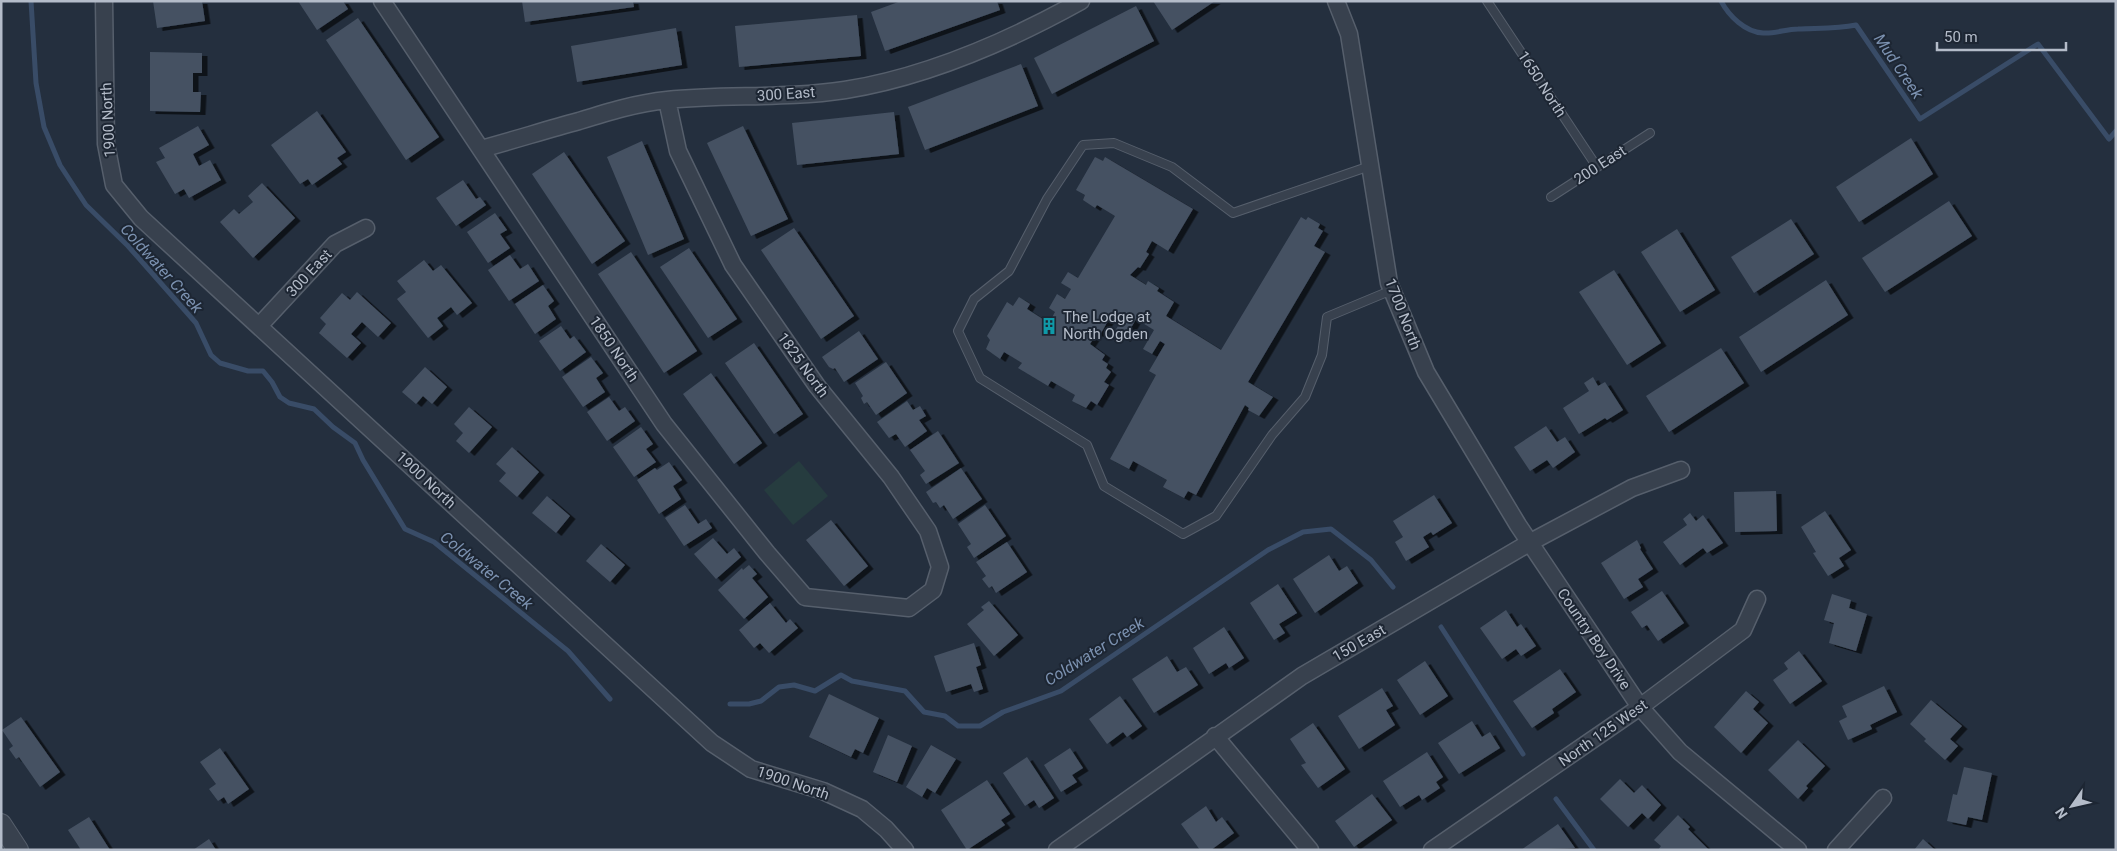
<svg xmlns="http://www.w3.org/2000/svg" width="2117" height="851" font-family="Roboto,sans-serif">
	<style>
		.green { fill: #263c3f }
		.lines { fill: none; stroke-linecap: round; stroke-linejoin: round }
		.stream { stroke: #394c67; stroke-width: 5 }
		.building { fill: #455162; filter: url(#shadow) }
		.service-casing { stroke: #565f6c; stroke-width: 10 }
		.minor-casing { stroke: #565f6c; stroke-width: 19 }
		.tertiary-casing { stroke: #565f6c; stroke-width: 22 }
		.service { stroke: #38414e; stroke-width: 8 }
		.minor { stroke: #38414e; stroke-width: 16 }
		.tertiary { stroke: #38414e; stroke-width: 20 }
		.labels { text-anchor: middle; stroke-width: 4; stroke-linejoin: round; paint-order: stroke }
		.street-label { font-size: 15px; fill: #b4bcc9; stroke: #1d2633 }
		.poi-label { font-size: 15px; fill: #b4bcc9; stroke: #1d2633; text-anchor: start }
		.water-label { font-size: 16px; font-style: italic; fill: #7c92b1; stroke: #1d2633 }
	</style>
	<defs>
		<filter id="shadow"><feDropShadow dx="5.5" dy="3" stdDeviation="0" flood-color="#0009"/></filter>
	</defs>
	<rect width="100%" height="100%" fill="#242f3e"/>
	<path class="green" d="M799,461L828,496L793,525L764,490Z"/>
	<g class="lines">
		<path class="stream" d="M31,1L36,83L44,127L60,165L86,205L128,246L196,323L211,355L220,363L248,371H263L272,382L280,397L289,403L314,409L333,427L355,443L363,460L405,529L434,542L568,651L610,699
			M1721,1C1729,16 1745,32 1763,33C1775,34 1786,29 1798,29C1818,28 1837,29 1856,25L1920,119L2038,44L2109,139L2116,131
			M1441,627L1523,754
			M730,704H749L761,701L779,687L794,685L815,691L841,675L852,681L905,691L924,712L945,716L958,726H980L1003,712L1061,691L1268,550L1303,532L1331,529L1371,560L1393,587
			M1556,799L1594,850"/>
	</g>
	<path class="building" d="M153,1H202L205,21L157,28Z
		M298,1H343L348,9L317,30Z
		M522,1H633L634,7L525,22Z
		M901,1H997L1000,10L885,51L871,12Z
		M1153,1H1215L1172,30Z
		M1136,6L1154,41L1052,94L1034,58Z
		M857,15L861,56L739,67L735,26Z
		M358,18L439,137L406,160L326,40Z
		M676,28L682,65L577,82L571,46Z
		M150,52L202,53V73H193V92H201L200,112L150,111Z
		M1021,64L1038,106L925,150L908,107Z
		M317,111L346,152L337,158L342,164L312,185L308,179L300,184L271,145Z
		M894,112L899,154L797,165L792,123Z
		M198,126L209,145L193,154L199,166L210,160L221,180L189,198L184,189L175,194L156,162L165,158L159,148Z
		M743,126L788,219L751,236L707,143Z
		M1911,138L1933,174L1859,222L1836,187Z
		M642,141L684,239L648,255L607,157Z
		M564,152L625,241L592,264L532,174Z
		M1095,157L1103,161L1105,157L1193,209L1168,251L1152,241L1146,252L1149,254L1140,268L1138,267L1130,275L1146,285L1148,281L1159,288L1157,291L1174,302L1166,316L1221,350L1301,217L1306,220L1308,217L1320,224L1318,228L1323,231L1314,246L1325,252L1248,382L1273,397L1259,416L1248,410L1249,408L1245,405L1196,495L1188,491L1184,498L1163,487L1167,480L1133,461L1129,469L1110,459L1156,375L1149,371L1165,344L1160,341L1152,354L1143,349L1154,330L1136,319L1125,339L1114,332L1123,319L1113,312L1100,335L1097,333L1090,344L1105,355L1102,360L1108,364L1106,368L1111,372L1104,382L1109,385L1097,405L1091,401L1086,408L1072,401L1075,395L1051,381L1048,386L1018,368L1022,363L1004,352L1000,359L986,349L990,340L987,336L1007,302L1013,306L1019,297L1030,304L1027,309L1049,323L1055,312L1049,308L1057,294L1065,299L1071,289L1061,283L1068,272L1078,278L1115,216L1097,205L1095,208L1083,200L1085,195L1076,190Z
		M463,180L476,199L480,197L486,205L456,226L436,198Z
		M262,183L295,218L253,258L220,222L234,209L239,214L253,202L248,196Z
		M1949,201L1972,236L1885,292L1862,258Z
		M495,213L507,230L500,234L510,248L488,263L467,232Z
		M1791,219L1814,254L1754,293L1731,257Z
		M794,228L854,316L821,339L761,250Z
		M1677,229L1715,290L1680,312L1641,252Z
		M689,248L737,319L708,338L660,267Z
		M631,252L697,351L664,373L598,274Z
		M510,255L520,269L528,264L539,281L509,301L488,270Z
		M424,260L433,271L441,265L472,303L457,315L451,307L437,318L443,326L428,338L397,299L406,292L397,281Z
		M1614,270L1661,343L1627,365L1579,292Z
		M1826,280L1848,315L1761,372L1739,337Z
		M543,285L554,301L548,306L556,319L535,334L515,304Z
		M357,292L391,323L378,337L362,322L351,334L361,343L347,358L319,333L326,324L320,318L342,293L350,300Z
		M561,326L570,339L574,336L586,352L560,371L539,341Z
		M859,331L878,359L844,382L835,368L833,369L829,367L822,357Z
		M754,343L803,414L774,434L725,363Z
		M1721,348L1744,383L1669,432L1646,396Z
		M591,357L603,373L596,378L605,392L583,407L562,377Z
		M886,362L907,393L876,415L867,402L864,404L861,398L863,396L855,383Z
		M425,367L447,387L432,404L423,396L416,404L402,392Z
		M711,373L762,443L734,464L683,394Z
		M1593,377L1598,386L1605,382L1623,410L1607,420L1605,418L1579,434L1563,408L1589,391L1584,383Z
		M609,397L619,411L625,407L635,421L607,441L587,412Z
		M907,401L913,410L920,406L926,416L919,420L927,431L905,447L896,434L889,438L877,422Z
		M469,407L492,427L469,453L456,441L463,433L454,424Z
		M1546,426L1557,442L1565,437L1575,452L1553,468L1547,460L1530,471L1514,447Z
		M641,427L653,444L646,449L656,462L634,477L613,447Z
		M938,431L959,463L926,484L920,475L925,471L910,450Z
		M512,447L539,472L517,497L499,481L506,473L496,464Z
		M669,462L682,480L673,486L681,499L659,514L637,480L655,468L657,470Z
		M961,468L982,499L953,519L944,505L940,508L936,502L933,503L926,492Z
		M1776,491L1777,531L1735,532L1734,492Z
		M1434,495L1452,523L1433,535L1431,532L1423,537L1429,547L1406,561L1395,542L1403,537L1393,521Z
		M547,496L570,516L556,533L532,513Z
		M685,505L698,524L706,519L712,528L684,546L665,518Z
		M985,505L1006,536L974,558L967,547L971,544L958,524Z
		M1825,511L1851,550L1839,558L1844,566L1828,576L1813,553L1816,552L1801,527Z
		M1690,513L1696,521L1703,515L1723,543L1707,553L1703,548L1680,565L1663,542L1687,525L1683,519Z
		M831,520L868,566L844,586L806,540Z
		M713,538L727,554L734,548L741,557L716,579L694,554Z
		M1637,540L1641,548L1640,549L1653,569L1638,579L1643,587L1624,599L1601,563Z
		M1007,542L1027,572L996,593L992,586L989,588L982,579L986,576L976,562Z
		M601,544L625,565L610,582L586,561Z
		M1329,555L1339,571L1347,566L1358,583L1315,613L1293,579Z
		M749,565L757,574L752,578L768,597L744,619L718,590L742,568L743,570Z
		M1278,584L1297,613L1279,624L1285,633L1274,640L1250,603Z
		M1662,591L1684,623L1658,641L1647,625L1642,628L1631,612Z
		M1832,594L1851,600L1849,608L1867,614L1856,651L1829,643L1834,623L1824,620Z
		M989,601L1018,635L994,656L967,624L984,610L981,607Z
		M770,603L786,623L790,619L798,628L769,653L760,643L754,648L739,630Z
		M1506,610L1517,627L1521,624L1536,646L1521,656L1516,649L1502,659L1480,628Z
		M1224,627L1244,658L1229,668L1226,663L1209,674L1193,648Z
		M974,643L981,665L976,667L983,689L974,692L971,684L946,692L934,656Z
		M1799,651L1822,681L1790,704L1773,680L1788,669L1784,663Z
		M1167,656L1177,672L1186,667L1198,685L1154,713L1132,679Z
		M1425,661L1448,696L1420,715L1397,680Z
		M1560,669L1576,692L1552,709L1554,713L1532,728L1513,701Z
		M1884,686L1897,712L1870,725L1872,729L1848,740L1839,721L1847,717L1842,706Z
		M1382,688L1393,706L1386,710L1395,725L1359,749L1338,716Z
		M1746,691L1759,702L1753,709L1768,723L1741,753L1714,727Z
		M829,694L879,718L863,753L855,749L851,757L809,737Z
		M1120,696L1142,726L1127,737L1123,732L1107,744L1089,719Z
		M1931,700L1962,726L1950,739L1958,746L1945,760L1924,741L1926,739L1910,724Z
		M21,717L60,772L40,787L19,757L16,759L9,749L13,746L2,730Z
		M1472,721L1482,737L1490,732L1500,748L1459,774L1438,743Z
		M1313,723L1345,769L1318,788L1301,765L1306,763L1290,739Z
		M888,735L912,746L897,782L873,772Z
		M1798,740L1825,766L1806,786L1808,788L1798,799L1768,770Z
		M931,745L956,759L935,793L927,788L922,797L906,787Z
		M220,748L249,789L228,804L224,797L218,801L209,789L216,784L200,762Z
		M1070,748L1083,768L1072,775L1077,782L1061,792L1044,765Z
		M1427,752L1443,777L1436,782L1440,788L1422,800L1419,795L1400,807L1383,781Z
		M1027,757L1054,798L1039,808L1034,800L1025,806L1003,773Z
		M1964,767L1992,773L1982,820L1968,817L1966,825L1947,821L1953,794L1957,795Z
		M1620,779L1634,793L1642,785L1661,805L1648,819L1642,813L1628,827L1600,799Z
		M987,780L1010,814L1001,820L1005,825L967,850L941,810Z
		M1372,794L1392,820L1354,847L1335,821Z
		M1206,806L1216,822L1222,817L1234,833L1211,850H1200L1181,824Z
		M1678,815L1690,827L1688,829L1709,850H1658L1661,846L1654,840Z
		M89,817L110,850H81L68,830Z
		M1558,824L1575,848L1521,850Z
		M209,839L216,850H193Z
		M1923,839L1935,850H1914Z"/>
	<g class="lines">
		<g class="service-casing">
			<path id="service" d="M1487,1L1597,167
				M1370,166L1233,213L1172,167L1114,143L1083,145L1047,199L1009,271L974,299L958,331L980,378L1087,445L1104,486L1183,534L1216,516L1272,435L1305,397L1322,355L1327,317L1392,290
				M1551,197L1650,133"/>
		</g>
		<g class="minor-casing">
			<path id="minor" d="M104,1L106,144L114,185L141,218L712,743L751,769L823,791L862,809L886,829L905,850
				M382,1L664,424L767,553L805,597L909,608L933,590L940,567L928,531L891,477L817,386L733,265L678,151L667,100
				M1336,1L1349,34L1389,283L1426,372L1518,525L1640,707L1680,752L1798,850
				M481,149C514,140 546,130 579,121C608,112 637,103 667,100C726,94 786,99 845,90C926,77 1009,41 1081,1
				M259,326L335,244L366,228
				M1215,736L1310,850
				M1057,850L1302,676L1529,543L1632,488L1681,470
				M1432,850L1640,707L1743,630L1757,599
				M1836,850L1883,798"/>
		</g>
		<g class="tertiary-casing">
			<path id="tertiary" d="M1,824L18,850"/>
		</g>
		<use href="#service" class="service"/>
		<use href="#minor" class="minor"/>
		<use href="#tertiary" class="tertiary"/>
	</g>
	<defs>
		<g id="building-bare" transform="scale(1.35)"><path d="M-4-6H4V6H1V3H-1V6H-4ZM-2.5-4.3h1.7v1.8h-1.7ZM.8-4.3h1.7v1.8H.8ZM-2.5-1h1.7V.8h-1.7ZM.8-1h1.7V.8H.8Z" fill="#0f9aa8" stroke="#1d2633" stroke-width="2.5" paint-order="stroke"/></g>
	</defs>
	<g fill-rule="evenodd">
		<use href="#building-bare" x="1049" y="326"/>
	</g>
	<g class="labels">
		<g class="street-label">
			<text transform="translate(1542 84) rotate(57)" y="5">1650 North</text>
			<text transform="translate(786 94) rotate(-4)" y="5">300 East</text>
			<text transform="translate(108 120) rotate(-93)" y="5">1900 North</text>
			<text transform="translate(1600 165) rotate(-33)" y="5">200 East</text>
			<text transform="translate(309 273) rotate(-47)" y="5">300 East</text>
			<text transform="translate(1403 314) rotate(69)" y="5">1700 North</text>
			<text transform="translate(614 349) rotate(56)" y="5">1850 North</text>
			<text transform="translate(803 365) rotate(54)" y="5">1825 North</text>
			<text transform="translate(426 480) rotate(43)" y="5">1900 North</text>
			<text transform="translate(1594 639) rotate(56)" y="5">Country Boy Drive</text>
			<text transform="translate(1359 643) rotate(-30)" y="5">150 East</text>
			<text transform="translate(1603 733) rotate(-35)" y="5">North 125 West</text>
			<text transform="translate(793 783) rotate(19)" y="5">1900 North</text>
		</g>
		<g class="poi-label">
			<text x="1063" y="322">The Lodge at<tspan x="1063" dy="17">North Ogden</tspan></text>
		</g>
		<g class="water-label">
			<text transform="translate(1899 66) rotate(56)" y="6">Mud Creek</text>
			<text transform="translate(162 268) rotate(48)" y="6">Coldwater Creek</text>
			<text transform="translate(487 570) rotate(39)" y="6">Coldwater Creek</text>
			<text transform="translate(1094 651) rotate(-32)" y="6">Coldwater Creek</text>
		</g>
	</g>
	<rect width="2117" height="851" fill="none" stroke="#b4bcc9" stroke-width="5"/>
	<g transform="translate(2072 806) rotate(236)" stroke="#1d2633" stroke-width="4" paint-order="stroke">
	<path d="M0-4L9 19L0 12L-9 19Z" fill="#b4bcc9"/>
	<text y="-8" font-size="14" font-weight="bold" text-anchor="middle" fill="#b4bcc9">N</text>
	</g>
	<path d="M1937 42v8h129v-8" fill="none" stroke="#b4bcc9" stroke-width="2.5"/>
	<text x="1944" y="42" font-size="15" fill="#b4bcc9" stroke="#1d2633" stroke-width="4" paint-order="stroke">50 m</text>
</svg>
